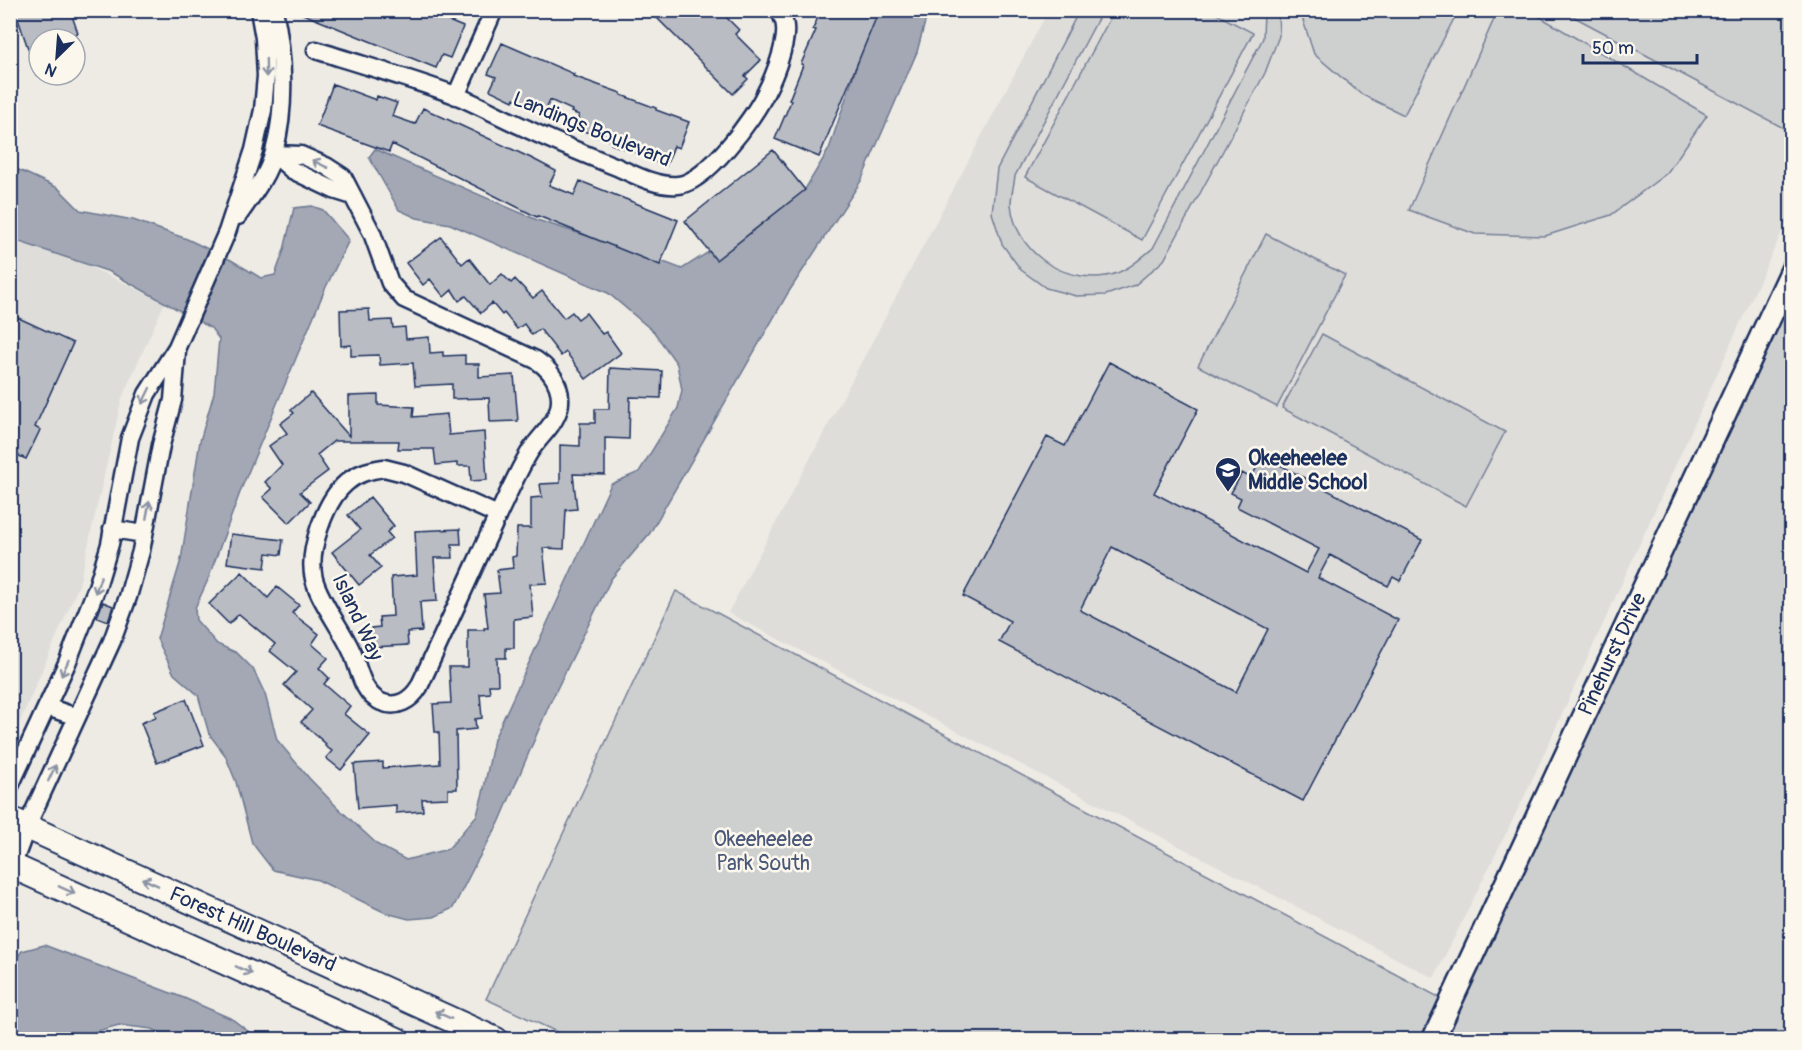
<svg xmlns="http://www.w3.org/2000/svg" width="1802" height="1050" font-family="Pangolin,sans-serif">
	<style>
		.built { fill: #deddda }
		.green { fill: #cecfcf; stroke: #747f96; stroke-width: 1.5 }
		.water { fill: #a3a8b4; stroke: #6d7892; stroke-width: 1.5 }
		.building { fill: #b9bcc3; stroke: #1b2f5e; stroke-width: 1.5; fill-rule: evenodd }
		.lines { fill: none; stroke-linecap: round; stroke-linejoin: round }
		.minor-casing { stroke: #1b2f5e; stroke-width: 21 }
		.tertiary-casing { stroke: #1b2f5e; stroke-width: 26 }
		.secondary-casing { stroke: #1b2f5e; stroke-width: 28 }
		.minor { stroke: #fbf7ec; stroke-width: 16 }
		.tertiary { stroke: #fbf7ec; stroke-width: 21 }
		.secondary { stroke: #fbf7ec; stroke-width: 24 }
		.oneway { stroke: #8b93a5 }
		.labels { text-anchor: middle; stroke-width: 5; stroke-linejoin: round; paint-order: stroke }
		.street-label { font-size: 21px; fill: #1b2f5e; stroke: #fbf7ec }
		.poi-label { font-size: 21px; font-weight: bold; fill: #1b2f5e; stroke: #fbf7ec; text-anchor: start }
		.park-label { font-size: 21px; fill: #48577a; stroke: #fbf7ec }
	</style>
	<rect width="100%" height="100%" fill="#eeebe4"/>
	<filter id="ink" filterUnits="userSpaceOnUse"><feTurbulence type="fractalNoise" baseFrequency=".0167" numOctaves="2"/><feDisplacementMap in="SourceGraphic" scale="12" xChannelSelector="R" yChannelSelector="G"/><feConvolveMatrix kernelMatrix="1 2 1 2 8 2 1 2 1" color-interpolation-filters="sRGB"/></filter>
	<g filter="url(#ink)">
		<path class="built" d="M1048,11H1567L1791,132V212L1526,793L1434,978L728,613Z
			M11,230L165,302L122,398L79,585L11,742Z"/>
		<path class="green" d="M1079,11H1102L1015,176C1014,185 1011,195 1011,204C1015,251 1061,283 1106,276C1125,273 1139,260 1153,248L1263,38L1264,11H1278L1279,36L1265,73L1164,260L1135,285L1106,295L1076,296L1046,288L1021,270L1002,244L992,213L997,169Z
			M1114,11H1211L1253,33L1142,240L1025,177Z
			M1300,11V10L1458,11L1404,115L1361,94L1314,54Z
			M1522,11H1530L1707,115L1667,173L1611,215L1545,236L1475,234L1409,210L1495,17Z
			M1563,11H1791V132Z
			M1266,234L1345,275L1277,407L1198,366Z
			M1791,258V1039L574,1040L486,999L676,591L1444,1000Z
			M1322,334L1505,432L1466,506L1282,408Z"/>
		<path class="water" d="M875,11H928L917,52L861,181L788,293L650,533L611,579L550,703L499,823L477,861L453,908L434,917L409,919L386,913L318,880L273,870L252,843L236,782L225,755L209,734L198,695L174,674L157,639L181,560L200,441L214,393L219,339L211,328L110,272L11,239L10,166L58,188L80,210L133,220L187,239L231,260L261,278L275,275L284,250L294,208L312,206L323,210L349,240L325,289L242,487L207,582L195,608L196,620L217,644L237,653L253,669L265,694L277,740L309,778L336,806L378,845L406,860L448,849L477,815L483,793L494,739L611,484L639,472L678,408L682,390L677,364L654,332L608,293L450,224L417,218L399,210L369,157L375,149L537,220L635,251L682,269L804,191L829,149Z
			M44,945L184,998L232,1019L258,1039H174L152,1029L119,1025L68,1039H11V965L22,951Z"/>
		<path class="building" d="M15,10H70L78,33L60,39H39V75H37Z
			M293,10H422L463,27L450,58L442,55L436,68Z
			M649,10H719L739,30L735,34L761,60L745,76L748,79L733,94Z
			M821,10H859L876,18L819,157L775,139L791,101L789,100L803,65L801,64L816,30L813,29Z
			M502,43L574,74L573,76L621,93V95L656,108V110L689,122L679,148L674,146L666,166L644,158L645,156L611,144L612,141L575,128L579,115L571,112L572,110L550,100L545,112L514,98L513,101L490,90L496,77L488,74Z
			M333,84L376,100L377,96L397,103L392,116L415,124L423,108L533,159L556,171L549,185L574,195L580,181L678,220L660,265L538,216L537,217L392,144L389,152L317,126Z
			M773,150L805,190L716,260L685,221Z
			M441,237L462,264L469,258L490,285L502,274L511,283L515,279L533,298L542,291L564,318L572,312L578,319L586,313L602,334L606,332L621,353L586,379L566,352L561,356L540,329L532,335L524,324L517,329L504,313L502,315L492,303L481,313L466,296L459,301L452,290L444,297L430,279L423,285L406,263Z
			M369,309L370,321L392,320L393,328L405,327L406,339L429,337L430,353L443,352V356L465,355V364H479V377L514,375L518,421L490,422L489,398L452,399V384L415,386L413,363L380,365L379,355L351,356V345L341,346L340,310Z
			M10,314L73,343L35,427L40,430L26,459L10,452Z
			M1109,362L1198,409L1154,493L1306,573L1319,549L1237,507L1241,498L1231,493L1242,473L1251,478L1263,456L1422,540L1400,581L1393,577L1388,586L1330,555L1318,578L1398,620L1303,801L999,642L1010,621L963,596L1047,437L1065,446ZM1112,547L1268,629L1236,692L1080,610Z
			M610,368L662,371L661,398L630,397L629,439L605,438V475L573,474L577,509L566,510L564,549L543,548L547,583L530,584L533,617L514,619V648H506V658H497L498,685H489L490,693L480,694L482,718L475,719L476,729L456,731L457,789H448V798L422,799L423,811L396,813V805L358,808L354,764L383,762V768L440,764L439,732H435L433,704L451,703L449,667H468V630H484V628H488L484,594L500,593L497,570L513,568L512,557L516,556L517,528H531V498L542,497L540,484L560,483V445L580,446V423H595V409H609Z
			M311,393L349,436V396L378,395V405L414,407L413,417L447,414L449,435L484,432L487,480L471,481L470,466H457V463L436,465L434,449H398L399,441H334L317,455L328,471L300,492L310,502L289,523L263,497L272,489L265,482L282,465L269,446L287,433L280,424L294,413L291,410Z
			M370,497L394,526L387,532L392,538L370,555L381,568L359,585L332,552L360,530L348,515Z
			M460,529L461,544H452L453,558H434L437,601L420,602L422,631L407,632L408,645L373,647L371,628L380,627L379,617L393,616L391,577L417,575L415,531Z
			M231,534L283,540L281,555L267,553L265,568L227,563Z
			M242,572L268,598L277,587L299,605L292,613L319,634L312,644L328,658L319,668L329,678L324,684L350,706L344,714L370,735L341,770L326,758L332,751L325,746L326,744L301,722L312,710L284,685L296,672L270,651L275,644L239,614L229,624L209,604Z
			M103,602L113,606L108,621L97,617Z
			M186,699L204,745L157,763L141,723L156,717L154,712Z"/>
		<g class="lines">
			<g class="minor-casing">
				<path id="minor" d="M316,50C362,65 409,78 455,95C477,104 499,116 521,126C552,141 584,154 617,167C635,175 657,187 678,185C705,184 755,117 766,92C774,77 787,44 785,27C785,21 782,16 779,10
					M456,96L494,10
					M274,154L301,155L326,166L343,177L372,233L390,283L404,299L536,360C556,373 568,397 554,420C547,432 536,441 529,453C517,473 508,494 498,515
					M274,154L292,170L334,190L353,196
					M238,216C251,197 268,176 274,152C286,109 284,54 274,10
					M384,468L404,473L498,515L419,687C411,700 397,709 381,702C362,694 359,668 352,652C342,629 320,602 314,579C307,552 325,501 346,483C357,473 370,470 384,468Z
					M112,529L144,534
					M47,707L77,717
					M10,786L67,663L97,587L110,544L130,438L147,394L177,347L227,232L254,150L263,110L266,76L264,38L259,10
					M10,872L27,826L112,641L128,597L141,551L161,445L173,400L177,351"/>
			</g>
			<g class="tertiary-casing">
				<path id="tertiary" d="M1433,1040L1792,270"/>
			</g>
			<g class="secondary-casing">
				<path id="secondary" d="M10,819L496,1040
					M10,865L397,1040"/>
			</g>
			<use href="#minor" class="minor"/>
			<use href="#tertiary" class="tertiary"/>
			<use href="#secondary" class="secondary"/>
		</g>
		<defs><path id="oneway-shaft" d="M-6 0H5M1.5-3L5.5 0L1.5 3" fill="none" stroke-width="1.6" stroke-linecap="round" stroke-linejoin="round" transform="scale(1.5)"/></defs>
		<g class="oneway">
			<use href="#oneway-shaft" transform="translate(266 68) rotate(89)"/>
			<use href="#oneway-shaft" transform="translate(320 164) rotate(-154)"/>
			<use href="#oneway-shaft" transform="translate(146 396) rotate(116)"/>
			<use href="#oneway-shaft" transform="translate(148 510) rotate(-79)"/>
			<use href="#oneway-shaft" transform="translate(98 585) rotate(108)"/>
			<use href="#oneway-shaft" transform="translate(65 668) rotate(114)"/>
			<use href="#oneway-shaft" transform="translate(52 773) rotate(-65)"/>
			<use href="#oneway-shaft" transform="translate(150 882) rotate(-156)"/>
			<use href="#oneway-shaft" transform="translate(67 890) rotate(24)"/>
			<use href="#oneway-shaft" transform="translate(244 970) rotate(24)"/>
			<use href="#oneway-shaft" transform="translate(443 1015) rotate(-156)"/>
		</g>
	</g>
	<defs>
		<g id="school-pin" transform="scale(1.35)"><path d="M0 17L-7.5 6A9.5 9.5 0 1 1 7.5 6Z" fill="#1b2f5e" stroke="#fbf7ec"/><path d="M0-5L7-2L0 1L-7-2ZM-4 1L0 2.5L4 1V4Q0 6-4 4Z" fill="#fff"/></g>
	</defs>
	<g fill-rule="evenodd">
		<use href="#school-pin" x="1228" y="470"/>
	</g>
	<g class="labels">
		<g class="street-label">
			<text transform="translate(592 129) rotate(22)" y="7">Landings Boulevard</text>
			<text transform="translate(358 617) rotate(65)" y="7">Island Way</text>
			<text transform="translate(1612 654) rotate(-65)" y="7">Pinehurst Drive</text>
			<text transform="translate(253 929) rotate(24)" y="7">Forest Hill Boulevard</text>
		</g>
		<g class="poi-label">
			<text x="1248" y="465">Okeeheelee<tspan x="1248" dy="24">Middle School</tspan></text>
		</g>
		<g class="park-label">
			<text x="763" y="846">Okeeheelee<tspan x="763" dy="24">Park South</tspan></text>
		</g>
	</g>
	<rect width="1802" height="1050" fill="none" stroke="#fbf7ec" stroke-width="36"/>
	<rect x="18" y="18" width="1766" height="1014" fill="none" stroke="#1b2f5e" stroke-width="2" filter="url(#ink)"/>
	<g transform="translate(57 57) rotate(205)"><circle r="28" fill="#fbf7ec" stroke="#a1a7b3" stroke-width="1.5"/>
	<path d="M0-4.5L10 22L0 15L-10 22Z" fill="#1b2f5e"/>
	<text y="-9" font-size="16" font-weight="bold" text-anchor="middle" fill="#1b2f5e">N</text>
	</g>
	<path d="M1583 54v9h114v-9" fill="none" stroke="#1b2f5e" stroke-width="3"/>
	<text x="1592" y="54" font-size="18" fill="#1b2f5e" stroke="#fbf7ec" stroke-width="4.5" paint-order="stroke">50 m</text>
</svg>
